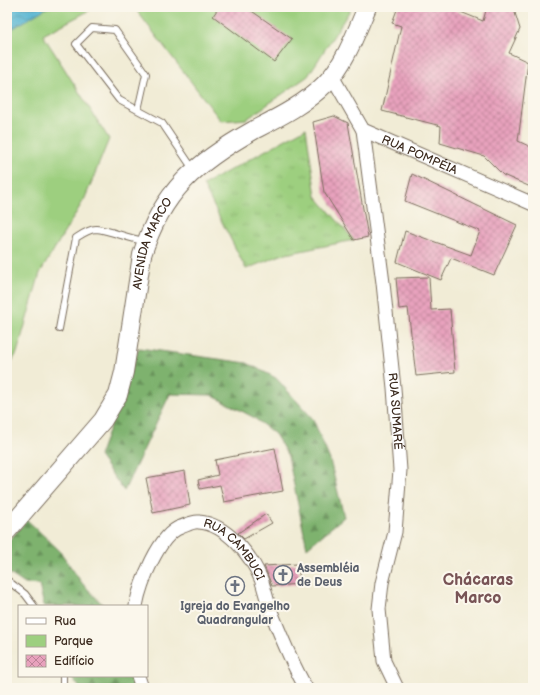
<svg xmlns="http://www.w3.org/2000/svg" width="540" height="695" font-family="'Balsamiq Sans',sans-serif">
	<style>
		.grass { fill: url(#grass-tufts); stroke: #6c7c4e }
		.forest { fill: url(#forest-firs); stroke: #5c6e46 }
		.green { fill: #9dcf7f; stroke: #6c7c4e }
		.water { fill: url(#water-waves); stroke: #466f78 }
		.building { fill: url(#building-cross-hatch) }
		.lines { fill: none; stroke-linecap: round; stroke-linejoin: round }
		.lane-casing { stroke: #7b6e5e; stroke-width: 8 }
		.street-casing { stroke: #7b6e5e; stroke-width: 15 }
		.secondary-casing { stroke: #7b6e5e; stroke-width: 20 }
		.lane { stroke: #fff; stroke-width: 6 }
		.street { stroke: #fff; stroke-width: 13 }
		.secondary { stroke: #fff; stroke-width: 18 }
		.labels { text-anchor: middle; stroke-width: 4; stroke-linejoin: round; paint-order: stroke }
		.street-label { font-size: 12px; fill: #3b2a1e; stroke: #fbf7ec }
		.worship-label { font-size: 12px; font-weight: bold; fill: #5b616d; stroke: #fbf7ec; text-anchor: start }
		.district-label { font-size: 16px; font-weight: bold; fill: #785456; stroke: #fbf7ec }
	</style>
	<defs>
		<pattern id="grass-tufts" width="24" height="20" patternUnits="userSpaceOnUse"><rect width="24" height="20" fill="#9dcf7f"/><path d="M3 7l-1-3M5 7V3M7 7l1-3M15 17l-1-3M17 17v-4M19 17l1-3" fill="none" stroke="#88b26d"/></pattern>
		<pattern id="forest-firs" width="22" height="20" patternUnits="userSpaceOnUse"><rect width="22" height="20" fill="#7eb26e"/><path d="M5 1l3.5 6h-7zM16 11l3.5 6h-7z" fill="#68915a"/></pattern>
		<pattern id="water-waves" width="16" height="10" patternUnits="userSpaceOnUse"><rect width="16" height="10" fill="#52b4d1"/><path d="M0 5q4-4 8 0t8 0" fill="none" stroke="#4593a9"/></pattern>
		<pattern id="building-cross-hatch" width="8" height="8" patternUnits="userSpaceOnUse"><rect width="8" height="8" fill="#e8a2bd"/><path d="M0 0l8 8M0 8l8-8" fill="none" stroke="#bd8499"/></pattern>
	</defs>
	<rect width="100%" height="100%" fill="#fbf7ec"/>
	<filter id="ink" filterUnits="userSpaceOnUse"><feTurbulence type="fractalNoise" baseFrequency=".025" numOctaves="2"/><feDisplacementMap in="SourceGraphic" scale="8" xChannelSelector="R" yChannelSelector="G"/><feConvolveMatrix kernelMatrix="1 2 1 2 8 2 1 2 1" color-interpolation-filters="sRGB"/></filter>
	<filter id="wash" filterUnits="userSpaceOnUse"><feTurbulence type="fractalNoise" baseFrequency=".012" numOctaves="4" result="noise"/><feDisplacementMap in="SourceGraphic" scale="16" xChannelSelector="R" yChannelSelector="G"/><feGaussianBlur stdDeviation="0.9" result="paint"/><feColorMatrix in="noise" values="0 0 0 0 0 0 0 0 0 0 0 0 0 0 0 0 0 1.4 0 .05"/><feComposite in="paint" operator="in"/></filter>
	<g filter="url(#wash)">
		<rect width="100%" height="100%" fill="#f1ecd6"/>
		<path class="grass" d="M306,128L316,196L354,240L281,255L246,269L203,185Z"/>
		<path class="forest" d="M139,348L247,363L276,378L313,419L330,460L344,517L307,548L288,456L275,434L253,417L211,395L170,394L124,491L99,456Z
			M27,520L59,550L82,583L104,606H44L39,585L25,584L7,572V543Z
			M71,676H133L136,688H80Z"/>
		<path class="green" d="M7,7H96L43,35L109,139L85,198L40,273L17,353L7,369Z
			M134,7H352L308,76L247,119L221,121Z"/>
		<path class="water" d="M11,7H48L7,32V9Z"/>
		<g id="blocks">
			<path class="building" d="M219,7H246L292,39L274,62L213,16Z
				M398,7H448L483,21L487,7H516L515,13L520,29L509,53L528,62L518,141L533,148V188L503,175L484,156L440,143L441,126L382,111L401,26L392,23Z
				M334,116L348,123L368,237L354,240L324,192L313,122Z
				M412,174L517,225L494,275L451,258L441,280L397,262L405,231L471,255L480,231L405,201Z
				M429,277L431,310L450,309L455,372L416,376L408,308L399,309L396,278Z
				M275,448L283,491L224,502L220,485L200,489L198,480L218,475L215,460Z
				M185,471L190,505L153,513L146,478Z
				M266,514L272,523L244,539L238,533Z
				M297,564L301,584L272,586L264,566Z"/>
		</g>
	</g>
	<g filter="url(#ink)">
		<use href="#blocks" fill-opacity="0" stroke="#7b6e5e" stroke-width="1"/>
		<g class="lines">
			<g class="lane-casing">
				<path id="lane" d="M138,110L146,74L115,30L92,28L76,44L119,100L162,123L193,169
					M59,329L76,238C82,234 89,229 96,229C110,230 129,239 145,241
					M7,580L25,594L34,606
					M63,688V676"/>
			</g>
			<g class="street-casing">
				<g id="street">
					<path id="s1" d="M332,76L363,130L533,204"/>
					<path id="s2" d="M363,130L383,283L394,388L400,470L395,532L382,583L379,609L384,661L397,688"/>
					<path id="s3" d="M136,606C140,584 159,534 181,527C187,525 193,521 199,522C226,524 251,555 261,579C265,590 267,602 272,614C282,639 292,664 306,688"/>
					<path d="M138,676L142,688"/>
				</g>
			</g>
			<g class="secondary-casing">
				<g id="secondary">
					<path id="s4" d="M7,531L103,420L118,395L124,372L142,255C162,191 197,162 254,130C279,117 305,104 325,84C345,64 356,33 367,7"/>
				</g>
			</g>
			<use href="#lane" class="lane"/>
			<use href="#street" class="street"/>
			<use href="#secondary" class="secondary"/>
		</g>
	</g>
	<defs>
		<g id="church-ring" transform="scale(1)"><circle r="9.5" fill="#fbf7ec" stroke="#6b7280" stroke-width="1.5"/><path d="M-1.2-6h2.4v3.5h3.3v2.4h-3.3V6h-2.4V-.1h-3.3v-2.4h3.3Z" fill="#6b7280"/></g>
	</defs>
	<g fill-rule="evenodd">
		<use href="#church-ring" x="283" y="575"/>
		<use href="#church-ring" x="235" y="586"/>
	</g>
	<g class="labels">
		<g class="street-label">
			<text dy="4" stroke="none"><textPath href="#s1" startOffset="124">RUA POMPÉIA</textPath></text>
			<text dy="4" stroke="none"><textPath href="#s4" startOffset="332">AVENIDA MARCO</textPath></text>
			<text dy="4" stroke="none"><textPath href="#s2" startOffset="283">RUA SUMARÉ</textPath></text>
			<text dy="4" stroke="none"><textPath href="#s3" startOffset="159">RUA CAMBUCI</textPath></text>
		</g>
		<g class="worship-label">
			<text x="297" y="572">Assembléia<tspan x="297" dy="14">de Deus</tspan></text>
			<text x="235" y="610" text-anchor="middle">Igreja do Evangelho<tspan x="235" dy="14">Quadrangular</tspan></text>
		</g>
		<g class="district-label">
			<text x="478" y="585">Chácaras<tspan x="478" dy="18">Marco</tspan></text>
		</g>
	</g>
	<rect width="540" height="695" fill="none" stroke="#fbf7ec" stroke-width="24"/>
	<rect x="18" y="605" width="130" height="72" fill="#fbf7ec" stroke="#aea59a"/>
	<rect x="26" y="618" width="20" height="6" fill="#ffffff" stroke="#aea59a"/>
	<text x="54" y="625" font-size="12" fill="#3b2a1e">Rua</text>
	<rect x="26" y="635" width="20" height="12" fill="#9dcf7f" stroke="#aea59a"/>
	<text x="54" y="645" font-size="12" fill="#3b2a1e">Parque</text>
	<rect x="26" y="655" width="20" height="12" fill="url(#building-cross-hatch)" stroke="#aea59a"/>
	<text x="54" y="665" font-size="12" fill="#3b2a1e">Edifício</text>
</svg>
